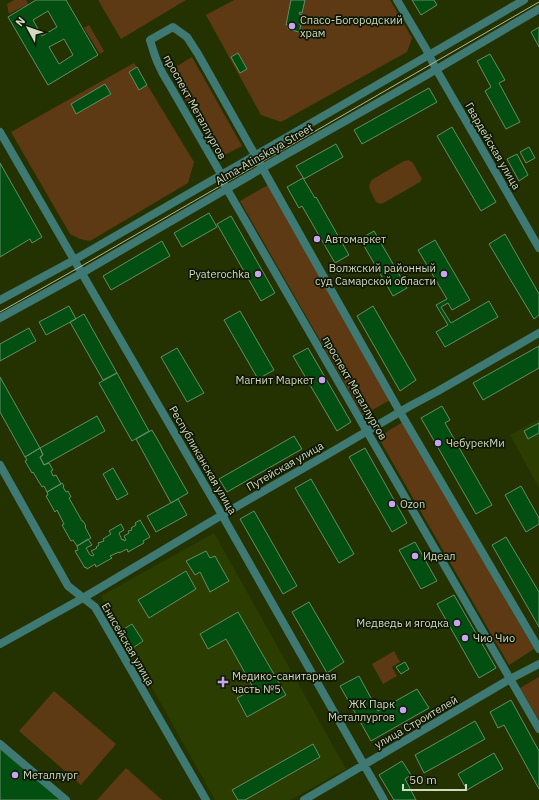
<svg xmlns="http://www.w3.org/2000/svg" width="539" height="800" font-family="'IBM Plex Sans',sans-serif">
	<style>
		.built { fill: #2c3d00 }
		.green { fill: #5d3a14 }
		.building { fill: #034f12; stroke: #658d66; fill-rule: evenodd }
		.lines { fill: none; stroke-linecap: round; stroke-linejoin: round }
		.minor { stroke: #3e7a73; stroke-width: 8 }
		.tertiary { stroke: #3e7a73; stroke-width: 8 }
		.tram { stroke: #aeba9b; stroke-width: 1 }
		.poi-dot { fill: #c7a6ef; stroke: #111705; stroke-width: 1.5 }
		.labels { text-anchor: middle; stroke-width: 3.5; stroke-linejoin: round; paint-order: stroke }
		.poi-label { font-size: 11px; fill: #cfdac0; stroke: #111705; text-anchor: start }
		.street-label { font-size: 11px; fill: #cfdac0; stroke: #111705 }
	</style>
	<rect width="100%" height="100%" fill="#243201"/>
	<path class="built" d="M539,419V488L510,435Z
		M214,533L346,769L290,800H215L101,596Z"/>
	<path class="green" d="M14,0H26L28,4L9,14L7,4Z
		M98,0H186L121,39Z
		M234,0H390L412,38L407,52L281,122L261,115L206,15Z
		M89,25L104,51L100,54L84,28Z
		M192,57L242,146L219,158L169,71Z
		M134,63L194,162L188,183L90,241L80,239L70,234L11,132Z
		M409,160L413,163L422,179L420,182L385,202L380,204L376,202C372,193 365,186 373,179L404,161Z
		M268,185L392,399L363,415L240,201Z
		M403,422L534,649L509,665L378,437Z
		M394,651L400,662L392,667L397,676L383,684L372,664Z
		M539,677V720L520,688Z
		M54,691L116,744L81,785L19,731Z
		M126,768L162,800H97Z"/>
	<path class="building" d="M36,0H66L98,55L48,85L8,17ZM48,11L57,27L42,36L33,20ZM64,39L73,55L59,64L49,47Z
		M291,0H305L302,13L300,12L299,14L303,15L302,17H303L301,24L300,23V25H301L299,32L288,29V25H286Z
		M412,0H434L437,5L421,15Z
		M539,27V47L531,32Z
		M238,53L247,69L240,73L231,57Z
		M490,54L505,80L499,83L520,122L506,129L485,91L491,87L477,61Z
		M137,67L147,85L139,90L129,72Z
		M105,84L111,94L76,114L71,104Z
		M429,88L437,102L362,144L354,130Z
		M452,127L496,202L481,211L437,136Z
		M336,144L343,157L304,179L296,166Z
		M529,147L535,158L526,163L520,152Z
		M517,154L528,175L519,181L507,159Z
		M0,163L42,237L32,243L30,239L0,257Z
		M303,178L315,198L316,197L349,255L335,263L302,206L299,208L287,187Z
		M209,213L217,227L182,247L174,233Z
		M231,216L275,293L261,301L217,224Z
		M374,231L407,288L393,296L360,239Z
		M505,234L539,294V315L534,319L489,244Z
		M435,240L470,300L452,310L448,303L441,307L451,323L489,301L498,317L445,347L436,332L448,325L436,305L447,299L418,250Z
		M162,241L170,256L111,290L103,276Z
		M69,306L76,319L46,335L39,322Z
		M373,306L416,380L400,391L357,316Z
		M240,311L274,370L258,379L224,320Z
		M84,314L117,373L103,380L70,322Z
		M29,328L36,341L0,361V344Z
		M539,346V368L483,400L473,383Z
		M177,348L204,393L187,402L161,357Z
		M308,348L351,422L337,431L293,356Z
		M117,373L149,431L132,441L99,383Z
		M0,377L40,448L25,457L0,412Z
		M442,406L450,420L445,423L492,505L476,514L421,418Z
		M97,416L105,431L44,465L40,457L43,455L40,448Z
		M539,423V433L528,439L524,431Z
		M152,430L188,493L171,503L136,439Z
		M294,436L302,449L227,492L219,479Z
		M40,448L43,455L40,457L44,465L49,463L53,470L51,471L53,476L56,475L61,484L47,492L44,486L42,487L33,472L32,473L25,461L27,460L25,457Z
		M365,448L407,523L392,532L349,457Z
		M113,468L128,494L117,500L103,474Z
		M311,479L354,554L339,563L295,488Z
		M62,483L64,486L63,487L66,492L68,491L71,497L69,498L82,521H83L86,526L85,527L91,538L77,546L73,540L71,541L62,525L64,524L57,510L55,512L46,496L48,495L47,492Z
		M521,486L539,518V524L526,532L505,495Z
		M178,499L187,515L156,532L147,516Z
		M254,511L297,586L283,594L240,519Z
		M140,520L150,537L143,541L144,543L128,552L127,549L119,553V552L110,556L112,558L96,567L95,564L87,569L86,567L85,568L75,551L78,550L77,546L88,539L92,545L86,548L90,555H91L92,556L94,555L91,551L97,548L96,547L99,545L98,543L104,541L103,539L111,534L109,531L121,524L124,530L119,533L122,540L123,539L124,541L126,540L124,536L129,533L128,531L132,530L131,528L136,525L135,523Z
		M506,537L539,592V627L492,545Z
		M415,542L437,581L421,589L399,550Z
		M206,551L210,558L215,556L229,581L210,592L200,572L195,575L186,561Z
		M186,571L196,589L149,618L138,600Z
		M454,595L496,668L479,678L437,604Z
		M309,602L344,662L327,673L292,612Z
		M238,612L286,695L247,717L237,698L254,689L226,639L208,649L200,634Z
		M132,624L143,641L130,650L119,632Z
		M405,662L409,669L401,674L396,667Z
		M359,676L378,711L417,689L429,708L371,741L340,686Z
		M511,700L539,751V789L504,725L498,728L490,712Z
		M475,721L485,739L424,773L415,755Z
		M0,744L67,800H0Z
		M313,744L320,757L245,800H238L232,790Z
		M494,753L503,769L467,790L458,774Z
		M402,761L411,775L405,779L416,800H394L379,775Z"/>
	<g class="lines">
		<path class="minor" d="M397,0L426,49L436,69L539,248
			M0,132L222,515L384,800
			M0,465L68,586L95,607L206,800
			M0,644L83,598L222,515L335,450L410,406L438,391L539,333
			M0,744L66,800
			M304,800L510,679L539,664"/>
		<path class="tertiary" d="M0,300L74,260L524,0
			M0,318L82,273L278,159L425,76L539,9
			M539,649L400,412L198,54L187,37L173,27L150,40C155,57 159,69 169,84L221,174L224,184L539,729"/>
		<path class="tram" d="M0,312L78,268L539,2"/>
	</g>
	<g class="poi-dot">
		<circle cx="292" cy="26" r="4"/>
		<circle cx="317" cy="239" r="4"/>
		<circle cx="258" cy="274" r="4"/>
		<circle cx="444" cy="274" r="4"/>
		<circle cx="322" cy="380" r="4"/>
		<circle cx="438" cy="443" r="4"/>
		<circle cx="392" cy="504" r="4"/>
		<circle cx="415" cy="556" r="4"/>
		<circle cx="457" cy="623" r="4"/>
		<circle cx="465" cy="638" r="4"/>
		<path d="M221 676h4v4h4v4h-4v4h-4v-4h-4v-4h4z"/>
		<circle cx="403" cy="710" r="4"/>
		<circle cx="15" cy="775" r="4"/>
	</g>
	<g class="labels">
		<g class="poi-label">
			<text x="300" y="24">Спасо-Богородский<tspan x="300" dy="13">храм</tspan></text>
			<text x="325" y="243">Автомаркет</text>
			<text x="436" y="272" text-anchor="end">Волжский районный<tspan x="436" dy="13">суд Самарской области</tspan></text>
			<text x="250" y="278" text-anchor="end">Pyaterochka</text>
			<text x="314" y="384" text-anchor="end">Магнит Маркет</text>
			<text x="446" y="447">ЧебурекМи</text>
			<text x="400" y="508">Ozon</text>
			<text x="423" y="560">Идеал</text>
			<text x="449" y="627" text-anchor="end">Медведь и ягодка</text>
			<text x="473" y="642">Чио Чио</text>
			<text x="232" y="680">Медико-санитарная<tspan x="232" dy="13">часть №5</tspan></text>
			<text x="395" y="708" text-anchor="end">ЖК Парк<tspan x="395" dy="13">Металлургов</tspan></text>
			<text x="23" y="779">Металлург</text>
		</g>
		<g class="street-label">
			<text transform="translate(195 107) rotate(61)" y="4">проспект Металлургов</text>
			<text transform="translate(493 146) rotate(60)" y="4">Гвардейская улица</text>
			<text transform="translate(264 154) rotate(-30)" y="4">Alma-Atinskaya Street</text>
			<text transform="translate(355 388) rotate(60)" y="4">проспект Металлургов</text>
			<text transform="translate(203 460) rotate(60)" y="4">Республиканская улица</text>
			<text transform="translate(285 466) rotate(-30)" y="4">Путейская улица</text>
			<text transform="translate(128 644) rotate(60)" y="4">Енисейская улица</text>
			<text transform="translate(416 722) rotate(-30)" y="4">улица Строителей</text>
		</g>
	</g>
	<g transform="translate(28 28) rotate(310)" stroke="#111705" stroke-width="3" paint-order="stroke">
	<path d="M0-3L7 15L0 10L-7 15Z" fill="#cfdac0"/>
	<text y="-6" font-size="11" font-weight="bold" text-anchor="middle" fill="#cfdac0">N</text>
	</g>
	<path d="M403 784v6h63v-6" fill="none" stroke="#cfdac0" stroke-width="2"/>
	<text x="409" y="784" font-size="12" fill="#cfdac0" stroke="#111705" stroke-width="3" paint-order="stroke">50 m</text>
</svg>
